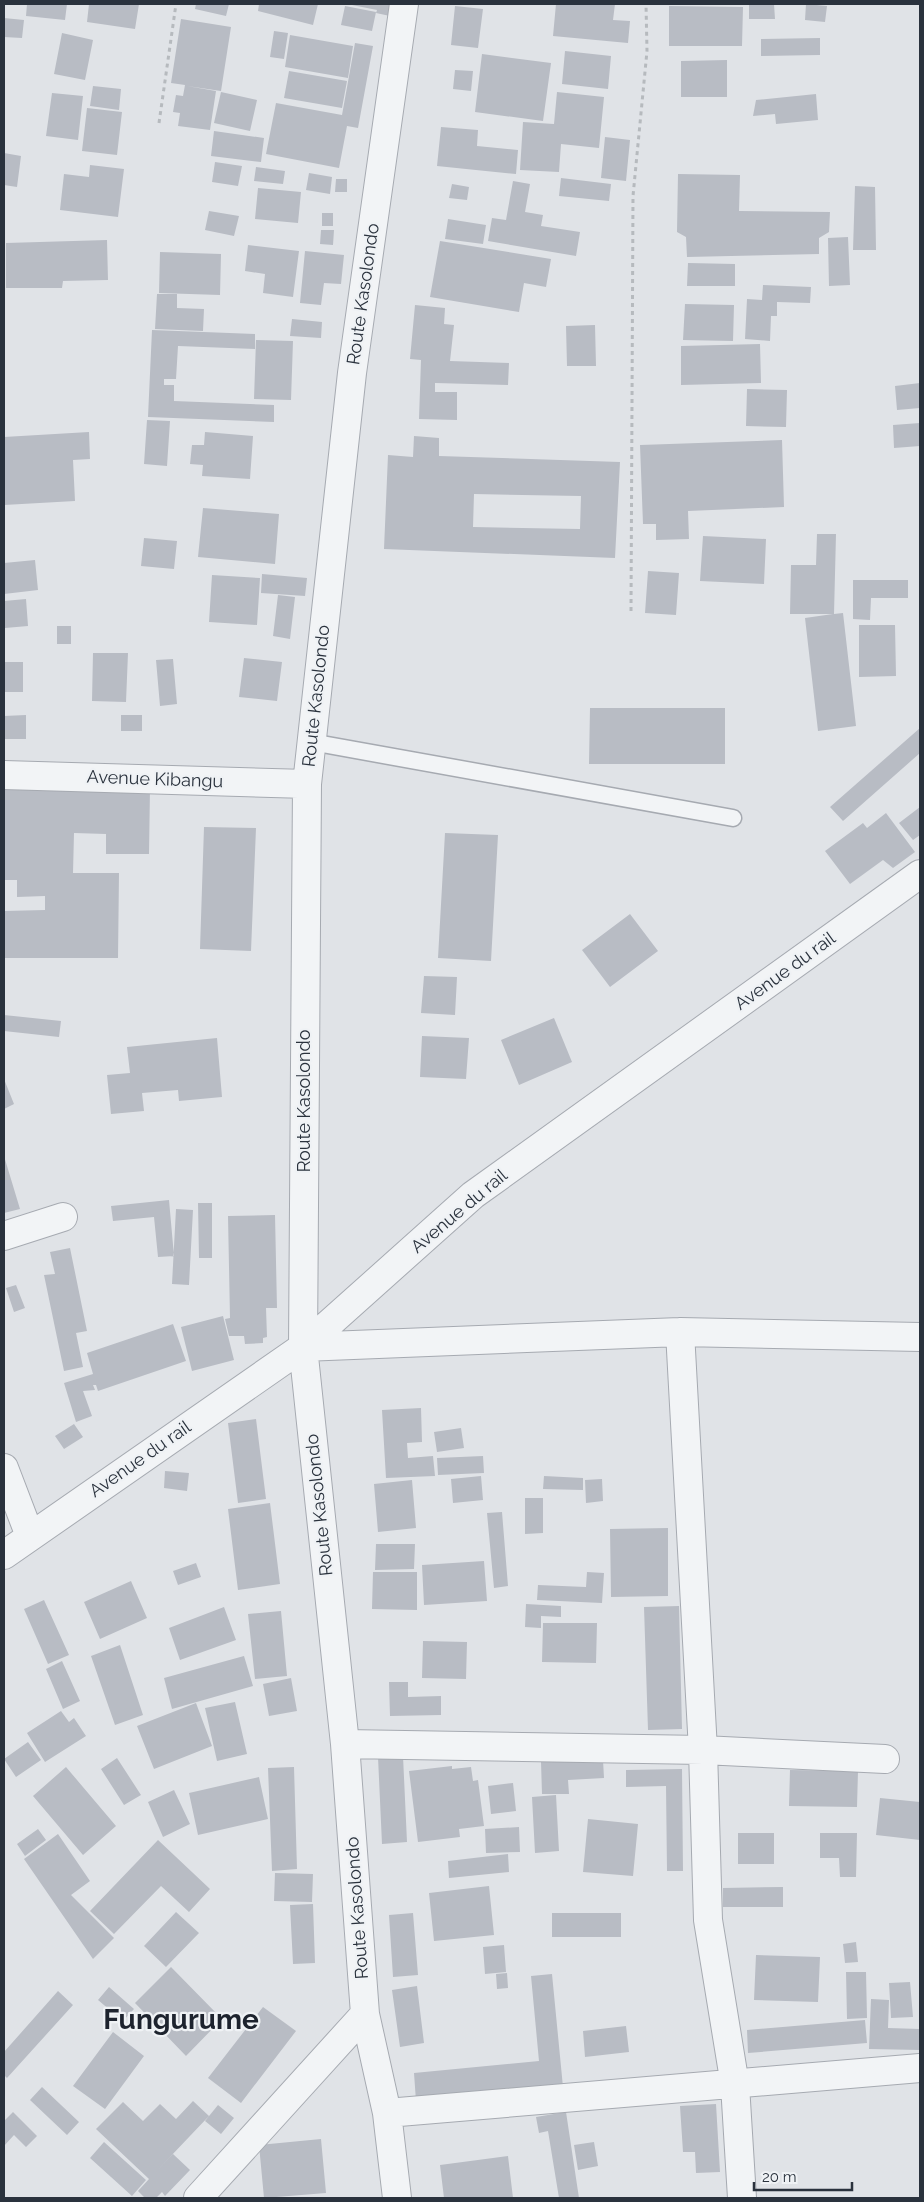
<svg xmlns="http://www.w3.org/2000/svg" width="924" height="2202" font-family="Raleway,sans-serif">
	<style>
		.building { fill: #b8bcc4; fill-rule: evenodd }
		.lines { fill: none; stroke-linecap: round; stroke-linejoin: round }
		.service-casing { stroke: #a6aab1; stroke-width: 19 }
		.minor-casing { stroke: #a6aab1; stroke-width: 30 }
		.path { stroke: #b6babe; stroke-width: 3; stroke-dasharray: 4 4; stroke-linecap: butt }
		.service { stroke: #f2f4f6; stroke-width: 16 }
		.minor { stroke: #f2f4f6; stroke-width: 28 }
		.labels { text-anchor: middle; stroke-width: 4.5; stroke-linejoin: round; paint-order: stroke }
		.street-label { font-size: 18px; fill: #2a323d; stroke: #eff2f5 }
		.town-label { font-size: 28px; font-weight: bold; fill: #1d232e; stroke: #eff2f5 }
	</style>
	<rect width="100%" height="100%" fill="#e0e3e7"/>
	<path class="building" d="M27,4H67L65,20L26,16Z
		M89,4H139L135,29L87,22Z
		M196,4H229L226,16L195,9Z
		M259,4H318L313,25L258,11Z
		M347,4H384L392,5L390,16L376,13L377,10Z
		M556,4H615L613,20L630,21L628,43L553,36Z
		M749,4H774L775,19H749Z
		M806,4L827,6L825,22L805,20Z
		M345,6L376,12L372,31L341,25Z
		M455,6L483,9L478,48L451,45Z
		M669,6L743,7L742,46H669Z
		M4,18L24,20L22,38L4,37Z
		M181,19L231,27L221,91L187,86L216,91L210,130L178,126L180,113L173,112L176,95L183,96L185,85L171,83Z
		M274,31L288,33L284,59L270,57Z
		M62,33L93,40L85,80L54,74Z
		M290,35L353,46L348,78L285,67Z
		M820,38V55L761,56V39Z
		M355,43L373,46L358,128L347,126L339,168L266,154L276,103L342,115Z
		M565,51L611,56L608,89L562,84Z
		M482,54L551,63L543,121L475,112Z
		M727,60V97H681V61Z
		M455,70L473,71L471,91L453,89Z
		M289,71L347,81L342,108L284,98Z
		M93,86L121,89L119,110L90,106Z
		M221,92L257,100L250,131L214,123Z
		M557,92L604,97L599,148L561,144L559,172L520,170L523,122L554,124Z
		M52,93L83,96L78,140L46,136Z
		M816,94L818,120L776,124L775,114L753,116L756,100Z
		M87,108L122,112L117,155L82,151Z
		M441,127L478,130L477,146L518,150L516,174L437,166Z
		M214,131L264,138L261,162L211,156Z
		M605,137L630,140L626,181L601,178Z
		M4,153L21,156L17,187L4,185Z
		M215,162L242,166L238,186L212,182Z
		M90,165L124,169L118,217L60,210L64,174L89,177Z
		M256,167L285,171L283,184L254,181Z
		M309,173L332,177L330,194L306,190Z
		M678,174L740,175L739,211L830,212L829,232L819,238V254L687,257L686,237L677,232Z
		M561,178L611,184L609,201L559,196Z
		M336,179H347V192H335Z
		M513,181L530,184L525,212L543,215L541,226L580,232L576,256L488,241L492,218L506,220Z
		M452,184L469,187L467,200L449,198Z
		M855,186L875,187L876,250H853Z
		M258,188L301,192L298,223L255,219Z
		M209,211L239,216L234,236L205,230Z
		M322,213H333V226H322Z
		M448,219L486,225L483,244L445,239Z
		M321,230H334L333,245L320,244Z
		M848,237L850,285L829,286L828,238Z
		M107,240L108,280L63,281L62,288H6V243Z
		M440,241L551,259L546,287L524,283L519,312L430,297Z
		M248,245L299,251L293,297L263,293L265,274L245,271Z
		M305,251L344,255L341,284L324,283L321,305L300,303Z
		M160,252L221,254L220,295L159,293Z
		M688,263L735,264V286H687Z
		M763,285L811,287L810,303L777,302V316H771L770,341L745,339L747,299L762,300Z
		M157,294H177V308L204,309L203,331L155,329Z
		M685,304L734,305L733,341L683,340Z
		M415,305L445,308L444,324L454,325L450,361L509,363L508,385L435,383V392H457V420L419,419L421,360L410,359Z
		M292,319L322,322L321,338L290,336Z
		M595,325L596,366H567L566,326Z
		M152,330L255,334V349L178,346L176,379H164V385H174V401L274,405V422L148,417Z
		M256,340L293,341L291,400L254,399Z
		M760,344L761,383L681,385V346Z
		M920,383V408L897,410L895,386Z
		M747,389L787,390L786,427L746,426Z
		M147,420L170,421L167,466L144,464Z
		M920,423V446L894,448L893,425Z
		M89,432L90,459L73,460L75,501L4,505V437Z
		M205,432L253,436L250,479L202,476L203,465L190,464L192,445H204Z
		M414,436L439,438V456L620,462L615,558L384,549L388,455L413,457ZM474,494L581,496L580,529L473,527Z
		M782,440L784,507L688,511L689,539L656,540V524H643L640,445Z
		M203,508L279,514L275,564L198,557Z
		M817,534H836L834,614L843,613L856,726L818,731L805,618L833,614H790L791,565H816Z
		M703,536L766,539L764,584L700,581Z
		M144,538L177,541L174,569L141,566Z
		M35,560L38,590L4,594V563Z
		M648,571L679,573L676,615L645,613Z
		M262,574L307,578L305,596L261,593Z
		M212,575L260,578L257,625L209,622Z
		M853,580H908V598H871L870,620L853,619Z
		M278,595L295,597L290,639L273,636Z
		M26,599L28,626L5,628L4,601Z
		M859,625H895L896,676L859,677Z
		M57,626H71V644H57Z
		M93,653H128L126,702L92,701Z
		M244,658L282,662L277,701L239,697Z
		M173,659L177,704L160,706L156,660Z
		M4,662H23V692H4Z
		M590,708H725V764H589Z
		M26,715V739H5L4,716Z
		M121,715H142V731H121Z
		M920,728V753L843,821L830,807Z
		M4,786L150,788L149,854H106V834L74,833L73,873H119L118,958H4V911L45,910V896L17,897V880H4Z
		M920,807V835L913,840L899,823Z
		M886,813L915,852L893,868L883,860L850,884L825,851L863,823L867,828Z
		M204,827L256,828L251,951L200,949Z
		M445,833L498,835L491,961L438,958Z
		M630,914L658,951L610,987L582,950Z
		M424,976L457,977L455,1015L421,1013Z
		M4,1015L61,1021L59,1037L4,1031Z
		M554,1018L572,1062L519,1085L501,1040Z
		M422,1036L469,1038L466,1079L420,1077Z
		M217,1038L222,1097L179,1101L178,1090L142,1093L144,1111L111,1114L107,1075L130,1073L127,1047Z
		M4,1079L14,1104L4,1109Z
		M4,1156L20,1209L4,1213Z
		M169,1200L174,1256L158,1257L154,1217L113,1221L111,1206Z
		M198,1203H212V1258H199Z
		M176,1209L193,1210L189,1285L172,1284Z
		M275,1215L277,1308H266L267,1337L263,1338V1343L245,1344L244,1336H229L225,1319L230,1318L228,1216Z
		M70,1248L87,1331L76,1333L83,1367L64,1371L44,1275L55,1274L50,1252Z
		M16,1285L25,1308L14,1312L6,1288Z
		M223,1316L234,1360L192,1371L181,1327Z
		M173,1324L186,1361L98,1391L96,1385H93L95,1390L83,1391L92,1416L76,1422L64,1383L93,1374L87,1353Z
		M421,1408L422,1442L407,1443L408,1458L433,1456L435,1476L386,1478L382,1410Z
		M256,1419L266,1499L238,1503L228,1423Z
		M74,1424L83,1437L64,1449L55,1436Z
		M461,1428L464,1448L437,1452L434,1432Z
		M483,1456L484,1473L438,1475L437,1458Z
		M165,1471L189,1473L187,1491L164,1488Z
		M481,1476L483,1500L453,1503L451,1479Z
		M544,1476L583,1478V1490L543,1489Z
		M602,1479L603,1501L586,1503L585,1480Z
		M412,1480L416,1528L378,1532L374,1484Z
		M525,1498H543V1533L525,1534Z
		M270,1503L280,1584L238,1590L228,1509Z
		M502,1512L508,1586L494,1588L487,1513Z
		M668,1528V1596L611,1597L610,1529Z
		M376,1544H415L414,1569L375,1570Z
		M484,1561L487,1601L424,1605L422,1565Z
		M196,1563L201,1577L178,1585L173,1571Z
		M373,1572H417V1610L372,1609Z
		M587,1572L604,1573L602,1603L537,1600L538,1585L586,1587Z
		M131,1581L147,1618L100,1639L84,1602Z
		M44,1600L69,1655L48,1664L24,1609Z
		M526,1604L561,1606V1617L541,1616V1628L525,1627Z
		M679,1606L682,1729L648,1730L644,1607Z
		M224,1607L236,1640L180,1660L169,1628Z
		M281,1611L287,1676L255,1679L248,1614Z
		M543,1623H597L596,1663L542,1662Z
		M423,1641L467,1642L466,1679L422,1678Z
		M120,1645L143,1715L115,1725L91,1656Z
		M244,1656L253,1686L172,1709L164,1678Z
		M62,1661L80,1701L63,1709L46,1669Z
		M291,1678L297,1711L269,1716L263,1684Z
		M389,1682H408V1697L441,1696V1715L390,1716Z
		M235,1702L247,1754L217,1761L205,1708Z
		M196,1703L212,1746L154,1769L137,1726Z
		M61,1711L69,1722L74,1718L86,1736L45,1762L27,1733Z
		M28,1742L41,1760L16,1777L4,1759Z
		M403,1756L407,1842L382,1844L378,1757Z
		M117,1758L141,1795L124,1805L101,1769Z
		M603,1760L604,1778L568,1780L569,1794H542L541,1762Z
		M452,1766V1769L471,1767L473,1781L478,1780L484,1826L459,1829L460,1837L418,1842L409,1771Z
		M66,1767L116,1826L83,1855L33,1796Z
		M294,1767L297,1869L272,1871L268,1768Z
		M682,1769L683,1871H667L666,1786L626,1787V1770Z
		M790,1770L858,1771L857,1807L789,1806Z
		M259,1777L268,1819L198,1835L189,1793Z
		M513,1783L516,1811L491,1814L488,1786Z
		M174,1790L190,1824L163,1837L148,1802Z
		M556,1795L559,1851L535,1853L532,1797Z
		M880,1798L920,1802V1840L876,1835Z
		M588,1819L638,1824L633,1876L583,1872Z
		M519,1827L520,1852L486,1853L485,1829Z
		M38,1829L46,1840L25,1856L17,1844Z
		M738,1833H774V1864H738Z
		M820,1833H857L856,1877H840L839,1858H820Z
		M58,1834L90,1881L71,1895L114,1938L93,1959L24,1859Z
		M158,1840L210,1889L189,1912L161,1886L114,1934L90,1911Z
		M508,1854L509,1872L449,1878L448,1861Z
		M275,1873L313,1874L312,1902L274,1901Z
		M489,1886L494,1935L434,1941L429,1893Z
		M783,1887V1907H723V1888Z
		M313,1904L315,1963L293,1964L290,1905Z
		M176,1912L199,1933L166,1967L144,1946Z
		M413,1913L418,1975L393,1977L389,1915Z
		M552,1913H621V1937H552Z
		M856,1942L858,1962L845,1963L843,1944Z
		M504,1945L506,1972L485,1974L483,1947Z
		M756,1955L820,1957L818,2002L754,2000Z
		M171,1967L222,2019L186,2056L135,2003Z
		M846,1972H866L867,2018L847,2019Z
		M507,1973L508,1988L497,1989L496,1974Z
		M552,1974L563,2087L416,2101L414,2073L539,2061L531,1976Z
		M910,1982L913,2017L891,2018L889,1983Z
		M417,1986L424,2043L400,2047L392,1990Z
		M109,1987L134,2009L123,2021L98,2000Z
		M58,1991L73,2005L7,2078L4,2075V2052Z
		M871,1999L889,2000L888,2028L920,2029V2050L869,2049Z
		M263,2007L296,2031L241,2103L208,2078Z
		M865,2020L867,2043L748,2053L747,2030Z
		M626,2026L629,2052L585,2057L583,2031Z
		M113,2032L144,2056L105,2109L73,2086Z
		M42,2087L79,2122L67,2135L30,2100Z
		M193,2101L209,2116L151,2177L173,2154L190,2170L165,2196L162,2192L156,2198H145L138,2191L149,2179L96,2129L123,2102L143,2121L160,2104L176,2119Z
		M716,2104L720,2172L696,2173L695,2152H683L680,2106Z
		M218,2105L234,2118L221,2134L205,2121Z
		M13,2112L37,2136L26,2147L14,2135L4,2146V2121Z
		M566,2112L579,2198H559L548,2131L539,2133L536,2117Z
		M321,2139L326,2193L264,2198L259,2145Z
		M104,2142L146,2180L132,2196L90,2158Z
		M594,2142L598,2166L578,2170L574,2145Z
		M508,2156L513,2198H444L440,2165Z"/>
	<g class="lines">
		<g class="service-casing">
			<path id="service" d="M311,742L733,818"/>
		</g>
		<g class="minor-casing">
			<path id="minor" d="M4,775L307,784
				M4,1236L63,1217
				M680,1332L703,1750L708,1920L735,2085L742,2198
				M303,1347L680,1332L920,1337
				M4,1468L30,1536
				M4,1555L303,1347L473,1195L920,874
				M345,1744L703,1750L885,1759
				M387,2113L920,2068
				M198,2198L365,2014
				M397,2198L387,2113L365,2014L345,1744L303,1347L307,784L352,373L404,4"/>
		</g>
		<path class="path" d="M159,123L176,4
			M631,611L633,196L647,51L646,4"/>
		<use href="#service" class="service"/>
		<use href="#minor" class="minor"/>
	</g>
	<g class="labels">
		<g class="street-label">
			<text transform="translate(363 294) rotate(-82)" y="6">Route Kasolondo</text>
			<text transform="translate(316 696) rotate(-84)" y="6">Route Kasolondo</text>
			<text transform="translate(155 779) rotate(2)" y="6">Avenue Kibangu</text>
			<text transform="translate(785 971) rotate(-36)" y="6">Avenue du rail</text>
			<text transform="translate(304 1101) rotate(-90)" y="6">Route Kasolondo</text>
			<text transform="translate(459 1211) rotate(-40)" y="6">Avenue du rail</text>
			<text transform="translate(140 1459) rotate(-35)" y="6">Avenue du rail</text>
			<text transform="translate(319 1505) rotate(-96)" y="6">Route Kasolondo</text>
			<text transform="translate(357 1908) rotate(-94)" y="6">Route Kasolondo</text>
		</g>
		<g class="town-label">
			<text x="181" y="2029">Fungurume</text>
		</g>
	</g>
	<rect width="924" height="2202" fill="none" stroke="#2a323d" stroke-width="10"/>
	<path d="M754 2182v8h98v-8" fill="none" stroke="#2a323d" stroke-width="2.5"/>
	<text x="762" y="2182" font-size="15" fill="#2a323d" stroke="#eff2f5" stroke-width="4" paint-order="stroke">20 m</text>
</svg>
